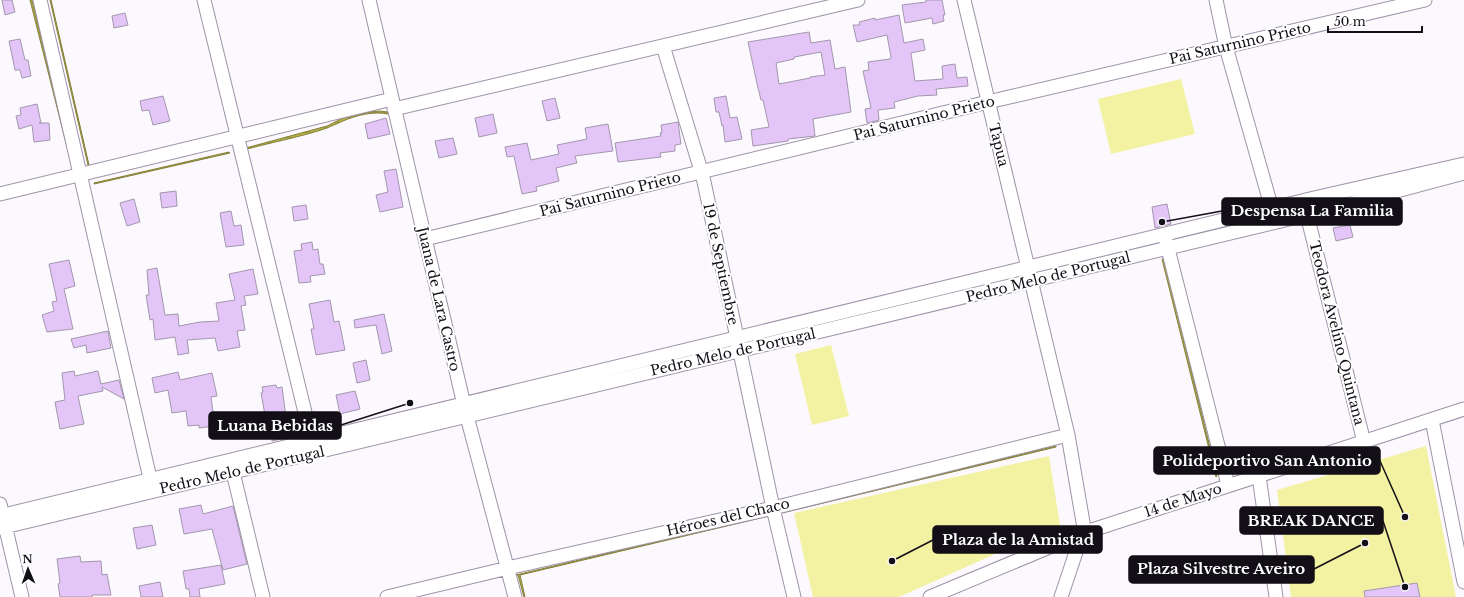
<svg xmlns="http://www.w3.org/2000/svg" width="1464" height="597" font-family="'Libre Baskerville',serif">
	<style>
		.park { fill: #f3f1a2 }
		.water { fill: url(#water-rules); stroke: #848039 }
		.building { fill: #e3c5f8; stroke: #a397ad; fill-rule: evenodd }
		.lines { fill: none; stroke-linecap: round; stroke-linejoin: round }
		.minor-casing { stroke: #9f92a8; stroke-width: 15 }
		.minor { stroke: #fff; stroke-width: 13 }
		.labels { text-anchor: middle; stroke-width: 4; stroke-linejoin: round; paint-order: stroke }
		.street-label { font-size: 14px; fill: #130f17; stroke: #fff }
		.leader { fill: none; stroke: #130f17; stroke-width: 1.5 }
		.callout-dot { fill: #130f17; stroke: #fff; stroke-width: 1.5 }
		.callout { fill: #130f17; stroke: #130f17; stroke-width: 1.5 }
		.callout-label { font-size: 15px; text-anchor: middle; font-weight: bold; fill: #fff }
	</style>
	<defs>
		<pattern id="water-rules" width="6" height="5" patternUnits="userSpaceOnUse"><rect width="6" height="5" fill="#b5b147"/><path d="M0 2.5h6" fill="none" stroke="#9b973d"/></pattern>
	</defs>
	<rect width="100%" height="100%" fill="#fcf9fe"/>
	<path class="park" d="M1181,79L1195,134L1111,154L1098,99Z
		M831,345L849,416L812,425L795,354Z
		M1426,446L1456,597H1291L1277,490Z
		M1049,456L1060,525L899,597H813L794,513Z"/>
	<path class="water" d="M30,0H32L72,167Z
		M50,0H51L89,165H88Z
		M379,111L388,112V114C374,111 357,115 343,121C338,123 332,126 327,128C301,137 273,142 247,149L246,148L327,126L343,118L370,112Z
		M229,152L230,153L94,184V183Z
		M1162,259H1164L1217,476L1216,477Z
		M1056,446V447L782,513V512Z
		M768,515L769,516L520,575L525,597H524L518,575H516Z"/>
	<path class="building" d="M2,0H12L15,12L5,15Z
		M926,0H942L945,15H943L944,21L933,24L932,18L905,23L902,5L926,2Z
		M125,13L128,25L114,28L112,16Z
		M899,15L904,43L923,39L925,50L911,53L915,81L943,79L942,66L955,64L957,78L967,77L968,86L936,89L937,95L918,96L894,102L895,108L878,110L879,120L867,123L865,109L871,108L863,71L869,70L868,62L890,59L891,57L887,35L857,42L853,25H860L859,22L875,18V20Z
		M809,32L811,43L830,40L835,69L845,67L851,112L813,119L815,136L788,139V141L753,146L751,130L769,127L763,100H761L758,88L748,42ZM821,52L825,75L810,77V78L779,84L776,63L794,59V57Z
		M20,39L25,60H28L31,76L22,78L20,70H15L9,41Z
		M163,96L170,121L153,125L149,110L142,111L140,101Z
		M726,96L730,118L737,117L742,139L725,142L723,125L722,126L719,112H716L714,98Z
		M555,98L560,118L547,121L542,101Z
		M37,104L41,123H39H49L50,140L34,142L32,125L19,129L16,116L21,115L20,108Z
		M493,114L497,133L479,137L475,118Z
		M386,118L390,134L368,139L365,124Z
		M678,122L681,144L675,145V151L660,153L661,157L618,162L615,143L661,136L660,133H662L661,125Z
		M608,124L613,151L575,156L577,163L556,168L559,181L536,187L537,191L522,194L514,156L507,157L505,147L527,143L531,160L559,154L557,145L587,139L585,128Z
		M453,138L457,154L439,158L435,141Z
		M396,169L403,207L380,212L376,195L388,192L384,171Z
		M176,191L177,206L162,208L160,193Z
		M134,199L140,222L127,226L120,203Z
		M1167,204L1171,224L1155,228L1152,207Z
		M306,205L308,219L294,221L292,207Z
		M231,211L234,226L241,225L244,245L226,247L220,213Z
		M1350,225L1353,237L1336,241L1333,228Z
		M312,242L313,250L318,249L320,264H323L325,274L310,276L311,282L299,283L294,251L302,250L301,244Z
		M69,260L75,286L64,289L73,329L47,332L42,315L54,311L52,302L57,301L49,264Z
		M157,268L165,315L178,314L179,326L200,322L219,321L216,303L235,300L229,274L253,269L258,294L244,296L246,305L241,306L245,330L237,331L240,347L218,351L215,338L187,340L189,353L178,355L175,337L155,340L153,319L150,320L146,295H149L147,270Z
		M330,300L334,322L339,321L345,350L316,355L311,329H314L309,304Z
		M384,314L392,351L382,354L376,325L355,328L354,320Z
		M108,331L111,348L87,353L86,345L74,348L71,339Z
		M366,360L370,380L357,383L353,363Z
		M74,371L75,376L98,371L101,384L119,380L124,399L102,387L103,391L78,396L84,424L60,429L55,402L65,400L62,373Z
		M178,372L180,380L212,373L217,396L211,397L215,426L199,428V425L188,426L186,411L172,413L168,390L155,393L152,378Z
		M276,385L277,388L282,387L286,417L292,416L295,436L272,441L271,436L269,437L261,393L263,392L262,387Z
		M355,391L360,409L340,414L336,395Z
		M201,505L203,514L233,506L247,564L223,570L212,529L184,534L179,509Z
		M152,525L156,545L137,549L133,528Z
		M80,556L81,562L101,561L102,575L107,574L111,595H92V597H60L58,584L60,583L57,559Z
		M221,565L225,584L199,589L200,597H190L189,589H186L183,571Z
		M160,582L163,597H141L139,586Z
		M1417,583L1420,597H1365L1364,591Z"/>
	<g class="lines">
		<g class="minor-casing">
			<path id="minor" d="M40,0L152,487
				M204,0L314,449
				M369,0L465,409L515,597
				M964,0L1068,435L1084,528L1061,597
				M1216,0L1226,47L1272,209
				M663,46L703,177L773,508L794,597
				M394,109L858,0
				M0,194L392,99
				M1305,207L1364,442
				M425,239L988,102L1425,0
				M1166,241L1228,485
				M1432,420L1464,582
				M231,464L263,597
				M1259,476L1276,597
				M0,504L22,597
				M0,516L1314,198L1464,164
				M0,528L1318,212L1464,173
				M387,597L508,568L773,508L1068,435
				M930,597L1083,533L1464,409"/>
		</g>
		<use href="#minor" class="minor"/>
	</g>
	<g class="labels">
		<g class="street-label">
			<text transform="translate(1240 43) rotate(-13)" y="5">Pai Saturnino Prieto</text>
			<text transform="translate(924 118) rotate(-14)" y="5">Pai Saturnino Prieto</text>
			<text transform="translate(999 145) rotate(76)" y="5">Tapua</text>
			<text transform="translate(610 194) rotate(-14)" y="5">Pai Saturnino Prieto</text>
			<text transform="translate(721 264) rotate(78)" y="5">19 de Septiembre</text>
			<text transform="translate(1048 277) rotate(-14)" y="5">Pedro Melo de Portugal</text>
			<text transform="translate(439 299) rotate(77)" y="5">Juana de Lara Castro</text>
			<text transform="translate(1337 333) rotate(76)" y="5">Teodora Avelino Quintana</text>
			<text transform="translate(733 352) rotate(-13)" y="5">Pedro Melo de Portugal</text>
			<text transform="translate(242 470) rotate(-13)" y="5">Pedro Melo de Portugal</text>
			<text transform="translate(1183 500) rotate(-18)" y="5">14 de Mayo</text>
			<text transform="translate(728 517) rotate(-13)" y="5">Héroes del Chaco</text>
		</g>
	</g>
	<path class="leader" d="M1162 222L1222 211M410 403L341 425M1405 517L1380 461M1405 587L1383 521M892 561L933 540M1365 543L1314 569"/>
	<g class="callout-dot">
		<circle cx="1162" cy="222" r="4"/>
		<circle cx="410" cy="403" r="4"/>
		<circle cx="1405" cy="517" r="4"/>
		<circle cx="1405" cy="587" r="4"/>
		<circle cx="892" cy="561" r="4"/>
		<circle cx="1365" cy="543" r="4"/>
	</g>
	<g class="callout">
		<rect x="1222" y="198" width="180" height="27" rx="4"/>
		<rect x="209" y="412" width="132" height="27" rx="4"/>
		<rect x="1154" y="447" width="226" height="27" rx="4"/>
		<rect x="1240" y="507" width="143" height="27" rx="4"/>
		<rect x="933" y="526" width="169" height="27" rx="4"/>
		<rect x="1129" y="556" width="185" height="27" rx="4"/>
	</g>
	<g class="callout-label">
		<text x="1312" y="216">Despensa La Familia</text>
		<text x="275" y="431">Luana Bebidas</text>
		<text x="1267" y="466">Polideportivo San Antonio</text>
		<text x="1311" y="526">BREAK DANCE</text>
		<text x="1018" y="545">Plaza de la Amistad</text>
		<text x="1221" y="574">Plaza Silvestre Aveiro</text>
	</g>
	<g transform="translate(28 569) rotate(358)" stroke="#ffffff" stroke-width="3" paint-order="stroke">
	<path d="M0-3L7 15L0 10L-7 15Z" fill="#130f17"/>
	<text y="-6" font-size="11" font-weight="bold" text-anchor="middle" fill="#130f17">N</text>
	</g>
	<path d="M1328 26v6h94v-6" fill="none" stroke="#130f17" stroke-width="2"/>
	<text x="1334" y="26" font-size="12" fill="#130f17" stroke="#ffffff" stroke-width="3" paint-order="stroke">50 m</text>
</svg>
